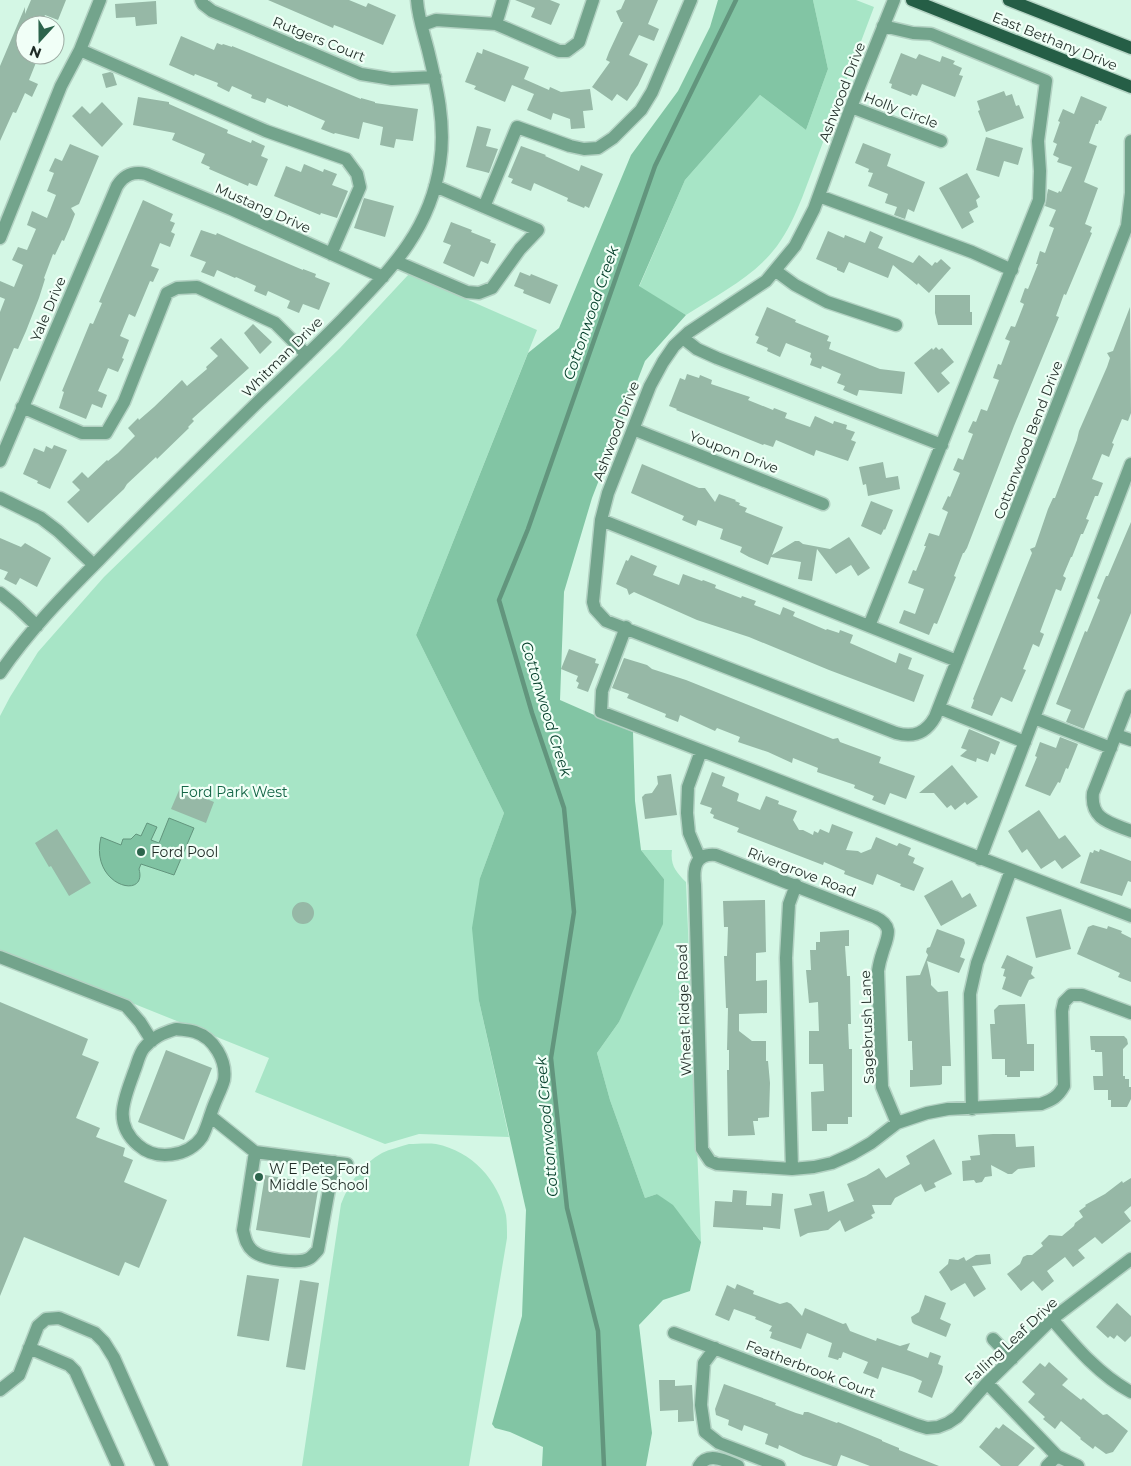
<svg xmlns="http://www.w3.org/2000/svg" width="1131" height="1466" font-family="Montserrat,sans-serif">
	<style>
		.green { fill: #a7e5c6 }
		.forest { fill: #82c5a4 }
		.water { fill: #7fc2a2; stroke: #62957d }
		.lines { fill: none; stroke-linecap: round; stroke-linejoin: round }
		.stream { stroke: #62957d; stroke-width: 4.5 }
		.building { fill: #96b8a6 }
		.minor-casing { stroke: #b3d2c3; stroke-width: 15 }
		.major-casing { stroke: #b3d2c3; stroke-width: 15 }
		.minor { stroke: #73a48c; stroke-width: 12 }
		.major { stroke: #255e46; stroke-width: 12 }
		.poi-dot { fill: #2c644c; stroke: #f1fff7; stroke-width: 2 }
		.labels { text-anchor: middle; stroke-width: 4.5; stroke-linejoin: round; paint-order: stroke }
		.street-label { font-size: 14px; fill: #1f2c26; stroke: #f1fff7 }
		.park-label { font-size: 14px; fill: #136546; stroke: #f1fff7 }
		.poi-label { font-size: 14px; fill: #1f2c26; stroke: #f1fff7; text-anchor: start }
		.water-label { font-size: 15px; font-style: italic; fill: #033e29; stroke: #f1fff7 }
	</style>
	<rect width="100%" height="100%" fill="#d4f7e5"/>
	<path class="green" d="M813,0H856L874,7L802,198C795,215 788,231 777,246C754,277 718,294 686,315L639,287L685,180L760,95L806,130L828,69Z
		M409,274L537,330L416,635L504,813L480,878L479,1001L509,1137L419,1134L385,1144L255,1092L269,1058L0,950V716L10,697L38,652L104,577L340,348Z
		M641,850H672C670,865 676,872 686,882L701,1242C688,1224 675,1208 657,1194L645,1198L610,1100L597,1053L619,1022L664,879Z
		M409,1144C417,1144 427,1143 436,1144C472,1151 498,1180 506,1215C507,1222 507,1231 507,1238L469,1466H302L341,1204C349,1183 362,1164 382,1153C390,1149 400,1147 409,1144Z"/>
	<path class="forest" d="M718,0H813L828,69L806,130L760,95L685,180L639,286L686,315L645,361L592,498L564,592L560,700L633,732L635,801L641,850L664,879L663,924L619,1022L597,1053L610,1100L645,1198L657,1194L673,1205L701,1242L690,1291L663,1300L639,1325L652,1433L646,1466H542L543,1447L510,1432L495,1428L492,1424L522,1316L526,1210L479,1001L472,928L480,878L504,813L416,635L528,353L559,328L631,155L678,91L710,27Z"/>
	<path class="water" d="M169,818L194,828L174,875L141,864L139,869C148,901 89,886 101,837L121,845L123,839H131L136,834L141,836L147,823L157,827L151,840L159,843Z"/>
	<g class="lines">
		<path class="stream" d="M604,1466L598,1331L567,1208L551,1058L574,912L564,808L532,713L499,600L528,529L655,166L736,0"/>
	</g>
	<path class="building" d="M31,0H66L58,20L45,15L41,25H25V55H39L29,80L38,84L32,97L25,93L16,113L13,112L0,141V66L25,7V14Z
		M268,0H349L366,7L368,3L396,15L383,45L342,28L334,25L333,28Z
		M515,0H550L560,4L551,25L531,17L535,8Z
		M625,0H658L648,24L659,29L654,41L639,35L629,55L648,64L638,85L627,101L617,94L612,101L592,87L610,62L606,60L609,52L623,22H621L616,11L621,9Z
		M156,1L157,24L136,26L135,17L116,18L115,4Z
		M181,36L214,50L217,43L222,45L223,44L232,47V46L361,99V98L375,102V103L418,109L413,141L396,139L394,148L380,145L383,127L363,122L359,139L335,133L334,134L321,129L325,121L288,105V107L267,98L265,103L251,98L252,95L232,86L229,92L217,86L218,83L195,74L194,76L169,65Z
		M483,49L529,67L524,79L549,90L550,87L561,92L590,89L593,110L583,111L585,128L571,129L570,119L553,113L551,120L527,110L534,94L512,85L505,102L474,89L476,86L465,82L477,52L482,54Z
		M901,53L916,59L919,54L940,62L942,56L955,61L953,64L962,68L959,75L963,76L955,97L922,84L917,96L912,94L911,96L891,88L892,84L889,83Z
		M110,72L113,73L117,85L106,88L102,74Z
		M1004,91L1006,96L1012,94L1016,106L1019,105L1024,118L986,132L978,111L980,110L977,101Z
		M1081,96L1107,107L1101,121L1099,120L1098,124H1096L1089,143L1097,146L1084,182L1098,188L1085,224L1092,227L1090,232L1092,233L1066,295L1064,294L1056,316L1059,317L1014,426L967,548L964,553H963L954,576L956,577L937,624L934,623L929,635L899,623L904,610L915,614L924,589L908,583L913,570L916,571L926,546H924L929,533L939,536L948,512L942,509L948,496L950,497L960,473L953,470L958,458L963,460L973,434L968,432L973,421L976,422L981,409L987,411L999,380L993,378L998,364L1001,365L1010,341L1005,339L1011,326L1015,327L1024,304L1020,302L1025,288L1028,289L1038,264H1036L1040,251L1045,253L1054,228L1049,226L1056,210L1045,206L1048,189L1058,193L1059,191L1061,192L1072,167L1057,162L1059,158L1053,155L1057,144L1053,142L1060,122L1058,121L1063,109L1074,114Z
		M138,97L169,102V104L228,130L227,133L251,143L252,140L265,146L261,156L268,159L257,186L249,183L248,186L209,169L210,167L201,163L205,154L172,140L175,133L133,125Z
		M102,102L123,124L102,147L72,116L82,106L90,114Z
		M477,126L491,129L486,146L498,149L489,173L466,167Z
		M986,137L1023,148L1018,165L1004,161L999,177L976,170Z
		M863,143L891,154L887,166L925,182L914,212L908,209L905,219L894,215L897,207L885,203L888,194L868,186L873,173L868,172L869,169L855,163Z
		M70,144L99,156L79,204L71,208L75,214L70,227L64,241L62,240L55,255L53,254L44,278L45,279L39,298L26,331L18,349L14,348L0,382V312L5,299L0,297V281L14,287L23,265L12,260L18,247L27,250L36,229L27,225L32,211L47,218L56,195L47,191L54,173L49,171L55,158L62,161Z
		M521,146L546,155L545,156L579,171L581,165L603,174L589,208L585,206L584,208L567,201L568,198L534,183L531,191L511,183L513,179L508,177Z
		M304,164L323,172L324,169L337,174L332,185L348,191L337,218L321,213L320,215L274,196L286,166L301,172Z
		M967,173L980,197L976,200L978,207L969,212L974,222L962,229L939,188Z
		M364,198L394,206L385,237L354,228Z
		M143,200L173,214L170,221L175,223L171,232L175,234L170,247L160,243L151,266L159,269L153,282L150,281L135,317L129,314L120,336L129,340L122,358L124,359L118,372L108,368L98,391L107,395L102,408L92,404L86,419L59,408L64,392L62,391L90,323L93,324L102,303L99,302Z
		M451,222L472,230L471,232L491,240L490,242L496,244L488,264L481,261L474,277L443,263L451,245L443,242Z
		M201,230L216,235L217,233L242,244L303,270V269L316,274L315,277L330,283L319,310L303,304L299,313L287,308L290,301L268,291L266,296L254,291L256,286L236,277L235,278L217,270L214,277L201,272L206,262L190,256Z
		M828,231L844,238L845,235L865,243L870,231L883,237L878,248L913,263L919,255L932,266L935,262L937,263L941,259L951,268L929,293L918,283L917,285L893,265L888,278L849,262L844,273L837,270V268L816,259Z
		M520,272L530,276L531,274L558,285L550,304L523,293L524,290L514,286Z
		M935,295H970V312H972V325H938L935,313Z
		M767,307L796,320L795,322L829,336L827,341L831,342L829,349L880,369L905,372L902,394L859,390L857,396L843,390L845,386L837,383L841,374L822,366L821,369L810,365L812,359L810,357L811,353L786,343L780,357L767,351L768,348L756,343L759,337L755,335Z
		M1130,307L1131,413L1128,421L1122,419L1112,443L1114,444L1109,457L1102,454L1092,479L1103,483L1098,496H1095L1086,519L1089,520L1083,534H1081L1072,557H1071L1063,576L1066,578L1061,591L1056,589L1040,632L1044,634L1039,647L1033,644L1023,669L1026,670L1012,702L1001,697L992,716L971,708L974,700L973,699L1032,553L1030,549L1035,547L1048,509L1053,498H1055L1077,440L1079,431L1107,367L1110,358L1107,353L1113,351Z
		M253,324L272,342L260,354L244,333Z
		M221,338L249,368L192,419L194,421L188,427L189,428L157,459L156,457L127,484L124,489L88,523L67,502L80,490L72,482L82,472L88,478L107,460L108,461L118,453L135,436L128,428L138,418L139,420L154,407L182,380L187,386L207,369L206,367L218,356L210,348Z
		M936,347L939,350L942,348L954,362L941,373L950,383L938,393L914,363L932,348L933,350Z
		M687,374L699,378L700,375L712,380L711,384L750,397L748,400L773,410L774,408L787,413L785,418L810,427L815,416L833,424L834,421L847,425L846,429L855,432L851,440L856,442L848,461L816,450L814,456L776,440L773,447L764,444L763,445L676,410L677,409L669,406L680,378L685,380Z
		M54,445L67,450L50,489L37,483L38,481L23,474L34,448L44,452L46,446L52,449Z
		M883,462L886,478L898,476L900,489L868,496L866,484L863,485L859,467Z
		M642,464L699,488H705L715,502L719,494L736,500L735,501L740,503L739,505L747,508L745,512L783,527L772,555L795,541H799L803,544L830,549L849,537L870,568L858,576L851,565L836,574L817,549L812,581L798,579L801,562L771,557L768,565L749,557L740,552L742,547L720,539L723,529L698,520L696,526L682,520L684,516L631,493Z
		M871,501L893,510L885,530L884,529L881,535L861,526Z
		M1131,522V613L1084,729L1066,722L1071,710L1056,704L1085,631L1087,632L1100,600L1097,598L1106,576H1108Z
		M0,538L21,547L25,543L51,558L37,587L20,578L16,585L4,579L8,572L0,569Z
		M631,555L657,566L653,575L679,585L683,574L702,581L703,580L716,585L715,588L741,598L742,596L756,601L754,605L780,615L783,607L795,612L793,616L826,630L827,629L839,633L840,630L853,635L850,643L896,663L899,653L912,658L908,669L924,675L914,702L829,670L749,637L697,620L634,592L629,595L627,589L616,584L626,560L628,561Z
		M569,649L596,659L595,663L599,664L588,692L577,688L579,683L576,681L578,676L561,669Z
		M624,658L647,665L652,669L686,680L833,739L838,738L840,742L881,757L879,763L915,776L906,799L890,793L885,805L872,800L874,796L854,788L855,785L817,772L818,768L793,758L792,763L768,752L738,742L740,737L717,728L715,731L680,715L678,722L665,717L666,714L627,698L629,694L612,688Z
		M969,729L1000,742L995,755L991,753L988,762L977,758L976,762L960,756L967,750L961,748Z
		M1060,737L1078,744L1068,769L1066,768L1060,783L1058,782L1050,796L1025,786L1037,757L1035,756L1040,742L1056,748Z
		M952,765L978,797L967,805L965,802L955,810L951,805L947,808L934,793H919Z
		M712,772L725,777L722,786L738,793L739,794L737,801L760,810L766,796L779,801L778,804L797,811L793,820L799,830H803L813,835L814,831L818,833L820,829L829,833L832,824L853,832L846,850L858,851L861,853L871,849L876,837L897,846L899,843L911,848L908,855L915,858L913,863L924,868L914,891L900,886L901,884L877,874L873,885L844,874L845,871L824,862L823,865L737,832L739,828L713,818L714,815L710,813L712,808L700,804Z
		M671,774L677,815L645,819L642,797L645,794L652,793L658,784L657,776Z
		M180,788L214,802L206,823L171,809Z
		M1039,810L1059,839L1065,835L1081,856L1062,869L1055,860L1041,869L1027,849L1022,853L1008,831Z
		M57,829L91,883L69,896L51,866L49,867L35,843Z
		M1100,849L1131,861V882L1128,881L1122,896L1080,883L1090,852L1093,853L1094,850L1099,852Z
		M952,880L962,898L970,893L977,906L941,926L924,896Z
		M765,900L766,952L756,953V981L767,980V1013L739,1014V1031L752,1041H766V1061H768L770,1083L769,1117L758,1118V1121H753L755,1135L728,1136L727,1070H729V1050H727L728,1008H726L724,956H727L728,927H724L723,901Z
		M292 913a11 11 0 1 1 22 0a11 11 0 1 1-22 0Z
		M1061,909L1071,949L1036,958L1026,917Z
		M1093,925L1107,929L1108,926L1122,931L1121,933L1131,938V982L1118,977L1120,973L1077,954L1088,927Z
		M937,929L964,939L965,943L960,957L965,959L959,973L927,961L931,980V985L938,992L948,991L951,1066H942V1084L940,1085L910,1087V1070H913L912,1047V1041H908L906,976L920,975L928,955L926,952L927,948L930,947Z
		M849,930V946H845L847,976H850L851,1024H848L849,1049H852V1117H848V1124H827V1131H812L811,1092L824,1091L823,1064H809V1031H819L818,1002L809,1003L806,970H811L810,950H816V942H820V932Z
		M1007,955L1033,967L1031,974L1035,978L1029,980L1021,997L1002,989L1006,977L1003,976L1005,969L1001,968Z
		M0,1002L88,1039L82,1055L99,1062L76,1118L100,1128L96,1137L125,1148L123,1156L133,1160L124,1182L167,1200L139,1268L125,1262L119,1276L24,1237L0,1296Z
		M1025,1004L1027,1044H1034V1071H1020V1077H1007V1075H1005V1059H992L990,1024H995L994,1010L999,1005Z
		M1090,1036H1124L1127,1039L1128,1044L1123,1049V1076H1125V1079H1129V1087H1131V1099L1127,1107H1111V1100H1108V1090H1094L1093,1076H1103L1102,1052H1095V1050H1091Z
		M166,1050L212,1068L184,1140L138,1122Z
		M993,1134H1015L1016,1147L1034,1146L1035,1167L1018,1169L1012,1174H1008L991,1165L992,1176L985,1177L982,1182L976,1183L974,1180L963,1181L962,1161L971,1160L970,1156L980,1155L978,1135Z
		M934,1139L952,1174L934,1183L936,1187L925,1192L921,1184L895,1198L891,1205H872L875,1213L871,1215L873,1218L845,1232L840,1220L828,1230L808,1233L800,1237L794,1209L812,1205L809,1194L824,1191L828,1212L854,1201L847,1184L866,1176L879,1168L886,1178L910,1164L906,1156Z
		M265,1175L319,1184L310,1238L256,1230Z
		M1131,1178V1206L1124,1212L1131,1221L1102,1244L1095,1237L1078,1250L1085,1258L1073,1267L1065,1257L1047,1271L1054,1281L1042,1291L1033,1281L1021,1291L1007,1274L1020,1264L1023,1257L1027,1255H1032L1043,1246L1041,1243L1049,1235L1062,1236L1074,1226L1075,1223L1083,1217L1079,1211L1086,1206L1085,1205L1105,1194L1122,1181L1123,1183Z
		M733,1190L747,1191L746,1205L771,1206L772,1193L783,1194L780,1229L763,1227V1230L713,1227L715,1201L732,1202Z
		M990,1254L991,1264L972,1266L986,1289L974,1297L965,1283L951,1291L939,1272L948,1264L949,1259L958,1260L964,1257L966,1261L976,1255Z
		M247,1275L279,1279L269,1341L237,1336Z
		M300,1280L319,1283L305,1370L286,1367Z
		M737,1284L754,1291L753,1294L780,1304L787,1302L791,1304L802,1316L805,1308L843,1324L846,1323L850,1331L876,1341L877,1338L900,1346L910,1343L907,1350L928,1358L930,1352L941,1356L938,1364L943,1366L942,1372L932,1398L918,1392L922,1381L913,1377L882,1367L878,1379L863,1373L868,1362L843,1352L841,1358H839L838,1360L828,1357L832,1343L807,1333L801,1349L770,1338L772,1332L769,1331L772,1326L755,1319L756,1317L734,1309L729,1321L715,1315L727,1285L735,1289Z
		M925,1295L946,1303L940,1319L951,1324L946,1337L914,1324L912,1322L911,1317L919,1312Z
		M1117,1303L1131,1316V1336L1125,1342L1117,1335L1114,1339L1110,1336L1108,1338L1096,1327Z
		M1049,1362L1068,1379L1062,1385L1081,1400L1083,1398L1103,1415L1107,1414L1128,1431L1113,1452L1106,1454L1095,1446L1093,1449L1080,1439L1081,1438L1061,1421L1055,1429L1043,1419L1045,1417L1028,1402L1035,1394L1022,1382L1040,1363L1045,1367Z
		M659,1380H675V1386L692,1385L694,1421L678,1422V1410L660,1411Z
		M724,1384L776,1403L775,1405L796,1413L803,1415L804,1412H808L837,1423L838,1422L882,1440V1441L899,1448V1450L939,1466H870L841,1455L837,1466H833L803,1456L779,1445L778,1449L765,1444L768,1434L744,1425L742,1431L728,1425L729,1420L716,1415L715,1409Z
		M1003,1424L1035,1448L1018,1466H1001L979,1447L996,1427L999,1429Z"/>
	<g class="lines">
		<g class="minor-casing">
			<path id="minor" d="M201,0L203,4L212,11L361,74L392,79L435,77
				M894,0L851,107L814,209L795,246L766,281L689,332L674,346L663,362L650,386L608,493L601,520L593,602L595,609L606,621L896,733C914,738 926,733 935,717L1127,226L1131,193V141
				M496,24L503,0
				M422,25L436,20L496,24L559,51H567L579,42L593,0
				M80,50L266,131L346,159L357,174L360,187L331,254
				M851,107L941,141
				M819,196L972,252L1012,270
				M484,207L517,127L570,146L584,149L598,148L613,138L641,110L652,92L691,0
				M0,238L61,86L80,50L100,0
				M397,262L467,292L479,293L492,288L520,249L538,230L435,186
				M776,271L795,285L827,302L896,325
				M683,338L697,349L717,358L942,445
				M22,407L82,433H106L124,402L167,293L177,288L197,287L275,323L307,355
				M633,429L823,504
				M0,461L117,186C124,175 133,171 146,174L231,209L383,277
				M0,498L41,518L58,531L94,565
				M601,520L957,661
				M0,593L16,606L37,626
				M869,626L1039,200L1040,171L1038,141L1046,81L931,34L913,33L883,26
				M626,627L602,691L601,712L1131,916
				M0,673C28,632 63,596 98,561C151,506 206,453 261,399C289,373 316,346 343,319C389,271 430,232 440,163C446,124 437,87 428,50C424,34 418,17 417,0
				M1131,696L1093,793C1090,820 1111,823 1131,831
				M939,708L1025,742
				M1034,718L1111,748
				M1116,735L1131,740
				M700,859L689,833L687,813L688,787L701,751
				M980,859L1131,464
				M0,957L126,1006L140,1022L152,1041
				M176,1029C182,1030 189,1030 195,1032C214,1038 227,1061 224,1080C222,1088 217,1097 214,1105C210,1115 207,1128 202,1137C188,1157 156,1161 138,1145C112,1123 125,1098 134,1072C137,1065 139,1054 144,1048C153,1037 163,1033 176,1029Z
				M972,1109L970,994L977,963L1011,870
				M210,1116L255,1152L347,1164
				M897,1123L882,1087L878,971C879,964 881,957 883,951C888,936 894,926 875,917L716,855C695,853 693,868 695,885L702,1149L710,1161L717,1164L792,1169L814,1167L832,1163L852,1154L871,1143L897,1123L927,1113L948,1109L1041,1104C1052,1100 1058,1097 1064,1086L1062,1011L1064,1002L1071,995H1082L1131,1013
				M255,1152L243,1230C245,1238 246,1245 253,1251C262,1259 300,1265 310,1258C313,1256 316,1252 318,1250L334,1162
				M792,1169L786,958L789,904L796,885
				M1052,1319C1075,1346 1099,1375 1131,1392
				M674,1333L917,1425L927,1428L938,1427L948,1423L957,1417L987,1383L1052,1319L1131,1259
				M993,1339L1012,1359
				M29,1348L69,1365L75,1371L118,1466
				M715,1348L704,1363L701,1405L705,1432L719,1443L779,1466
				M987,1383L1057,1456L1078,1466
				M0,1390L19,1375L38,1326L46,1319L59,1318L95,1333L104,1342L114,1358L162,1466
				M699,1466C708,1451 726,1461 738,1466
				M1047,1466L1057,1456"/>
		</g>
		<g class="major-casing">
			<path id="major" d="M912,0L1131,87
				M1009,0L1131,48"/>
		</g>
		<use href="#minor" class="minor"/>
		<use href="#major" class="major"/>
	</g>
	<g class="poi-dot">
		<circle cx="141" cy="852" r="5"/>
		<circle cx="259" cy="1177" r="5"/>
	</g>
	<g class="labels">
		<g class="street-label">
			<text transform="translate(319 39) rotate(22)" y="5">Rutgers Court</text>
			<text transform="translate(1055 41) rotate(22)" y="5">East Bethany Drive</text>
			<text transform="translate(842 92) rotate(-69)" y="5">Ashwood Drive</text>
			<text transform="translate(901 110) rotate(21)" y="5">Holly Circle</text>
			<text transform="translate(263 208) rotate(24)" y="5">Mustang Drive</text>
			<text transform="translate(48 309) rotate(-67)" y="5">Yale Drive</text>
			<text transform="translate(282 357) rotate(-45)" y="5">Whitman Drive</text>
			<text transform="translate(616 431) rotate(-69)" y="5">Ashwood Drive</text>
			<text transform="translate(1028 440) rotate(-69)" y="5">Cottonwood Bend Drive</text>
			<text transform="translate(734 452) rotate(21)" y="5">Youpon Drive</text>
			<text transform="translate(802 872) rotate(21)" y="5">Rivergrove Road</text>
			<text transform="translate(684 1010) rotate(-92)" y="5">Wheat Ridge Road</text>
			<text transform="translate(867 1027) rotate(-92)" y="5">Sagebrush Lane</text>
			<text transform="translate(1011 1341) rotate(-43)" y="5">Falling Leaf Drive</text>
			<text transform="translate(811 1369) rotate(21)" y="5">Featherbrook Court</text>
		</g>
		<g class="park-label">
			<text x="234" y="797">Ford Park West</text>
		</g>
		<g class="poi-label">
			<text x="151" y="857">Ford Pool</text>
			<text x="269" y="1174">W E Pete Ford<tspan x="269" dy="16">Middle School</tspan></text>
		</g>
		<g class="water-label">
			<text transform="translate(591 313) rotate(-71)" y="5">Cottonwood Creek</text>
			<text transform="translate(546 709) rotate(73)" y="5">Cottonwood Creek</text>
			<text transform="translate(547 1127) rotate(-95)" y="5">Cottonwood Creek</text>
		</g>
	</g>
	<g transform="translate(40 40) rotate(201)"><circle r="24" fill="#f1fff7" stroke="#9daba3"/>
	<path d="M0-4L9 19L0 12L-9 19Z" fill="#2c644c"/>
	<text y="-8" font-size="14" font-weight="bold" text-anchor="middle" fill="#1f2c26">N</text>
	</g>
</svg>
